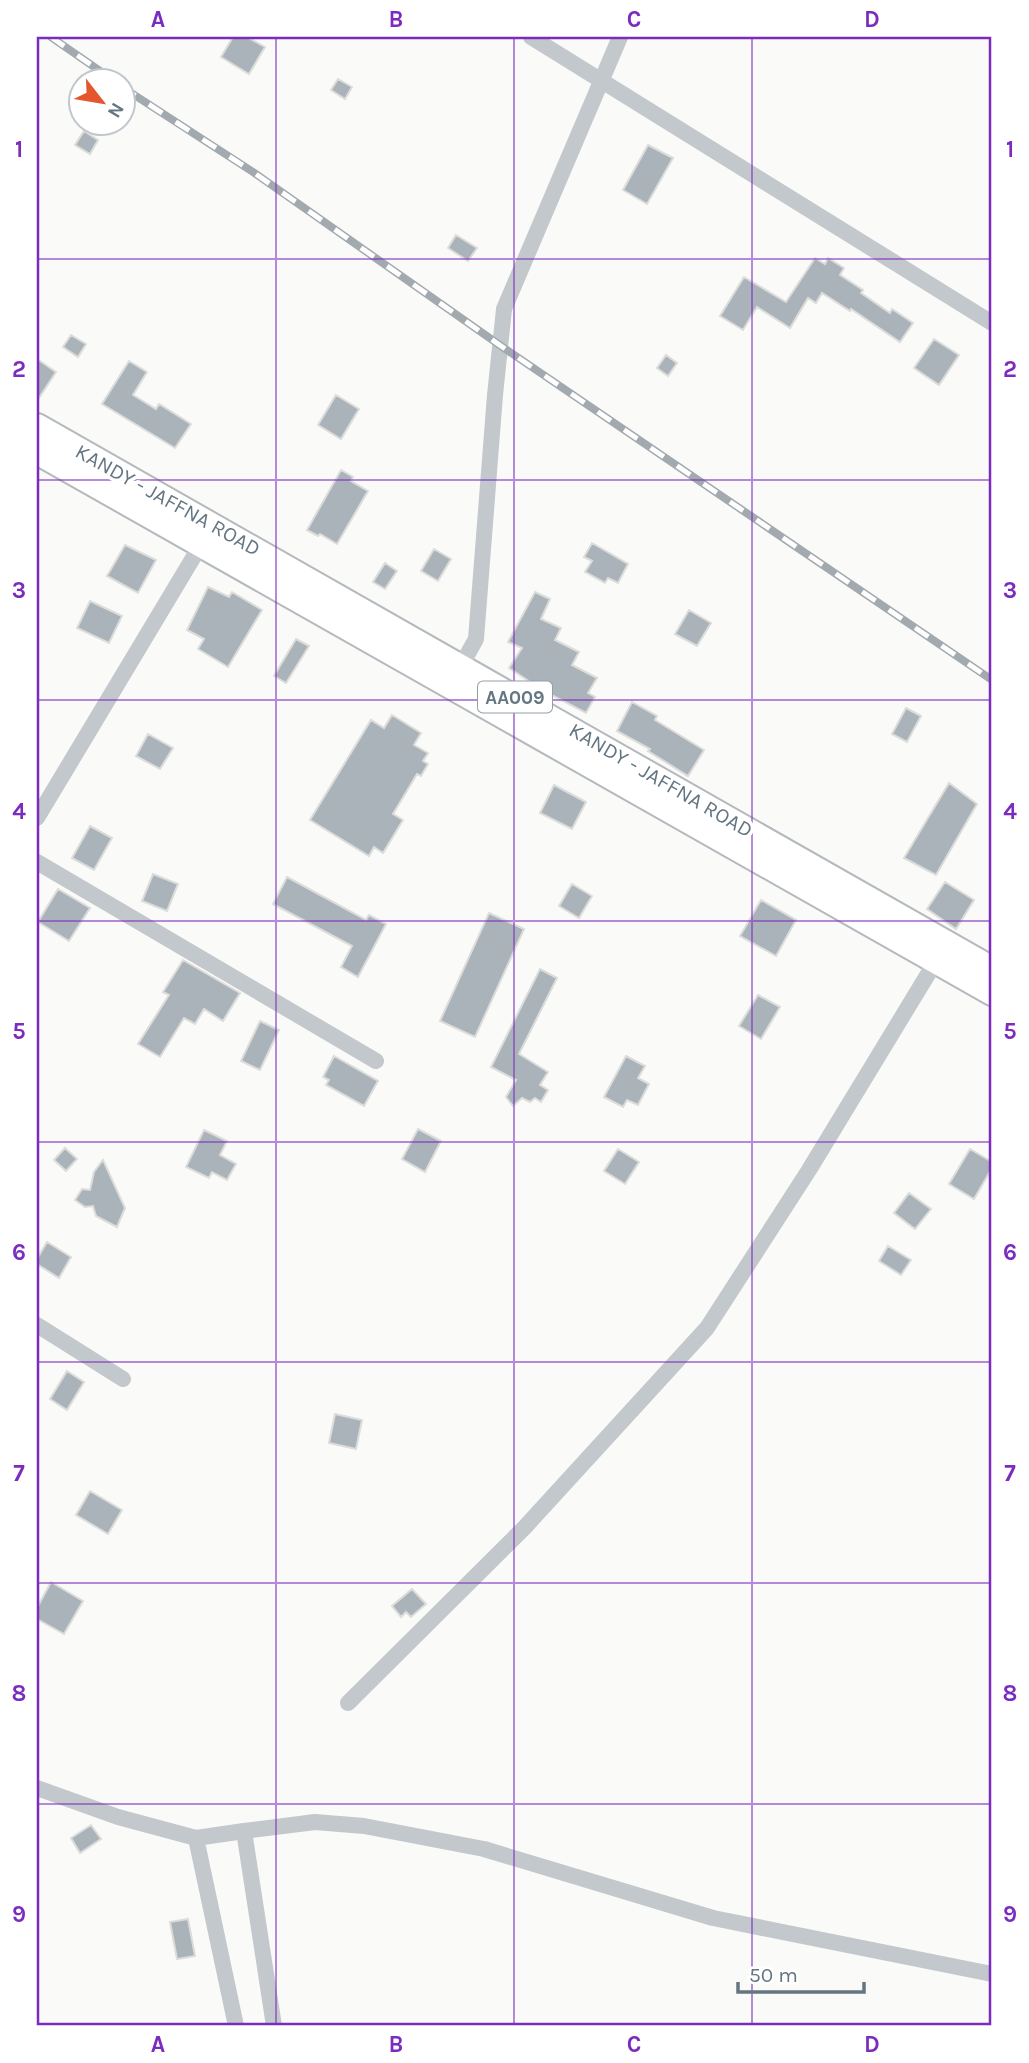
<svg xmlns="http://www.w3.org/2000/svg" width="1029" height="2063" font-family="Karla,sans-serif">
	<style>
		.building { fill: #aab3b9; stroke: #dcdcda; stroke-width: 2 }
		.lines { fill: none; stroke-linecap: round; stroke-linejoin: round }
		.trunk-casing { stroke: #b4b9bd; stroke-width: 28 }
		.minor { stroke: #c3c8cc; stroke-width: 16 }
		.trunk { stroke: #fff; stroke-width: 24 }
		.rail-casing { stroke: #a2aab0; stroke-width: 8 }
		.rail { stroke: #fff; stroke-width: 5; stroke-dasharray: 16; stroke-linecap: butt }
		.grid { fill: none; stroke: #7b2cbf; stroke-width: 2; stroke-opacity: 0.55 }
		.labels { text-anchor: middle; stroke-width: 7; stroke-linejoin: round; paint-order: stroke }
		.shield { fill: #fff; stroke: #939fa8; stroke-width: 2 }
		.shield-label { font-size: 19px; font-weight: bold; fill: #657683 }
		.street-label { font-size: 21px; fill: #657683; stroke: #fff }
		.neatline { fill: none; stroke: #7b2cbf; stroke-width: 2.5 }
		.grid-label { font-size: 23px; text-anchor: middle; font-weight: bold; fill: #7b2cbf }
	</style>
	<rect width="100%" height="100%" fill="#fafaf8"/>
	<path class="building" d="M233,37H247L265,47L249,74L221,57Z
		M338,79L352,87L345,99L331,90Z
		M84,131L98,140L90,154L75,145Z
		M648,145L673,158L647,204L623,190Z
		M456,235L477,248L468,261L448,248Z
		M815,258L825,264L828,258L844,268L840,275L863,290L861,293L890,313L892,309L913,323L900,342L851,309L850,311L822,293L816,303L808,298L790,328L757,307L743,330L720,316L744,277L786,302Z
		M71,335L86,344L78,357L63,347Z
		M934,339L959,355L939,385L914,368Z
		M666,355L677,363L668,376L657,368Z
		M37,359L56,372L37,401Z
		M129,361L147,372L133,395L156,409L159,404L191,424L175,448L102,404Z
		M336,395L359,409L341,439L318,425Z
		M341,470L353,477L351,481L368,491L337,544L320,534L318,536L307,530Z
		M592,543L628,564L618,583L608,578L605,583L585,572L592,561L584,557Z
		M125,545L156,560L138,593L107,576Z
		M434,549L451,559L438,581L421,571Z
		M385,563L397,571L385,589L373,582Z
		M208,587L229,597L232,592L262,610L228,667L198,649L204,639L187,630Z
		M535,592L550,599L541,619L561,628L555,640L579,652L572,665L597,678L588,693L595,697L586,713L544,691L509,668L522,648L508,642Z
		M90,601L122,616L109,643L77,628Z
		M689,610L711,623L697,646L675,634Z
		M296,639L309,646L286,683L274,676Z
		M632,702L657,716L655,720L704,750L688,776L648,751L650,749L617,731Z
		M906,708L921,716L907,742L892,734Z
		M392,715L421,733L414,745L428,753L423,761L428,764L421,776L417,774L393,814L403,820L383,853L374,847L369,856L310,820L371,720L384,728Z
		M148,734L173,748L160,769L136,756Z
		M949,783L977,804L936,875L904,858Z
		M554,785L586,802L572,829L540,813Z
		M90,826L112,838L94,870L72,858Z
		M153,874L178,884L167,911L142,901Z
		M287,877L366,920L369,915L386,924L358,977L341,967L352,946L273,904Z
		M945,882L974,900L956,929L927,909Z
		M572,884L592,896L579,918L559,906Z
		M58,889L90,908L69,941L38,922Z
		M761,900L796,920L776,956L740,936Z
		M489,913L524,929L475,1037L440,1021Z
		M183,960L240,993L223,1021L204,1009L195,1024L184,1018L160,1057L138,1044L169,995L163,992Z
		M540,969L557,978L519,1054L548,1072L540,1085L548,1090L541,1102L535,1098L530,1102L522,1098L513,1106L506,1097L516,1080L491,1067Z
		M758,995L780,1007L761,1039L739,1026Z
		M260,1021L279,1030L260,1070L241,1061Z
		M334,1056L378,1081L364,1106L326,1085L329,1080L323,1077Z
		M626,1056L645,1066L638,1078L649,1084L638,1105L627,1100L623,1107L604,1097Z
		M418,1129L441,1141L425,1172L402,1159Z
		M204,1130L227,1141L220,1155L236,1164L227,1180L212,1172L209,1178L186,1167Z
		M65,1148L77,1159L66,1171L54,1160Z
		M618,1149L639,1162L625,1184L604,1171Z
		M970,1149L992,1162V1168L974,1199L949,1184Z
		M103,1160L125,1208L117,1227L96,1216L93,1206L85,1207L75,1200L82,1189L90,1190L94,1172Z
		M909,1193L931,1209L915,1229L894,1213Z
		M47,1242L71,1257L59,1278L37,1264V1259Z
		M888,1246L911,1260L901,1275L879,1261Z
		M67,1371L84,1382L67,1410L50,1399Z
		M335,1414L362,1420L356,1449L329,1443Z
		M90,1491L122,1510L108,1534L76,1515Z
		M51,1582L83,1601L64,1634L37,1619V1608Z
		M412,1589L426,1604L411,1617L406,1612L401,1617L392,1606Z
		M91,1825L101,1839L80,1853L71,1838Z
		M188,1919L195,1956L177,1959L170,1922Z"/>
	<g class="lines">
		<g class="trunk-casing">
			<path id="trunk" d="M37,426L992,969
				M37,452L992,993"/>
		</g>
		<path class="minor" d="M531,37L992,323
			M457,673L476,639L495,395L504,309L620,37
			M37,818L205,538
			M37,862L376,1061
			M37,1325L123,1379
			M348,1703L525,1527L707,1328L809,1170L936,961
			M37,1788L118,1817L196,1838L244,1831L274,2026
			M244,1831L315,1822L364,1826L484,1849L713,1918L992,1974
			M196,1838L236,2026"/>
		<use href="#trunk" class="trunk"/>
		<g class="rail-casing">
			<path id="rail" d="M51,37L113,80
				M122,87L253,172L501,346L992,680"/>
		</g>
		<use href="#rail" class="rail"/>
	</g>
	<path class="grid" d="M276,37V2026M514,37V2026M752,37V2026M37,259H992M37,480H992M37,700H992M37,921H992M37,1142H992M37,1362H992M37,1583H992M37,1804H992"/>
	<g class="labels">
		<rect class="shield" x="478" y="681.5" width="74" height="31" rx="5"/>
		<g class="shield-label">
			<text x="515" y="704">AA009</text>
		</g>
		<g class="street-label">
			<text transform="translate(168 500) rotate(29)" y="7">KANDY - JAFFNA ROAD</text>
			<text transform="translate(661 780) rotate(30)" y="7">KANDY - JAFFNA ROAD</text>
		</g>
	</g>
	<rect width="1029" height="2063" fill="none" stroke="#ffffff" stroke-width="77"/>
	<g transform="translate(102 102) rotate(121)"><circle r="33" fill="#ffffff" stroke="#c1c8cd" stroke-width="2"/>
	<path d="M0-5L12 26L0 18L-12 26Z" fill="#e4572e"/>
	<text y="-10" font-size="19" font-weight="bold" text-anchor="middle" fill="#657683">N</text>
	</g>
	<path d="M738 1982v10h126v-10" fill="none" stroke="#657683" stroke-width="3.5"/>
	<text x="749" y="1982" font-size="21" fill="#657683" stroke="#ffffff" stroke-width="5" paint-order="stroke">50 m</text>
	<rect x="38" y="38" width="952" height="1986" class="neatline"/>
	<g class="grid-label">
		<text x="158" y="27">A</text>
		<text x="396" y="27">B</text>
		<text x="634" y="27">C</text>
		<text x="872" y="27">D</text>
		<text x="19" y="157">1</text>
		<text x="1010" y="157">1</text>
		<text x="19" y="377">2</text>
		<text x="1010" y="377">2</text>
		<text x="19" y="598">3</text>
		<text x="1010" y="598">3</text>
		<text x="19" y="819">4</text>
		<text x="1010" y="819">4</text>
		<text x="19" y="1039">5</text>
		<text x="1010" y="1039">5</text>
		<text x="19" y="1260">6</text>
		<text x="1010" y="1260">6</text>
		<text x="19" y="1481">7</text>
		<text x="1010" y="1481">7</text>
		<text x="19" y="1701">8</text>
		<text x="1010" y="1701">8</text>
		<text x="19" y="1922">9</text>
		<text x="1010" y="1922">9</text>
		<text x="158" y="2052">A</text>
		<text x="396" y="2052">B</text>
		<text x="634" y="2052">C</text>
		<text x="872" y="2052">D</text>
	</g>
</svg>
